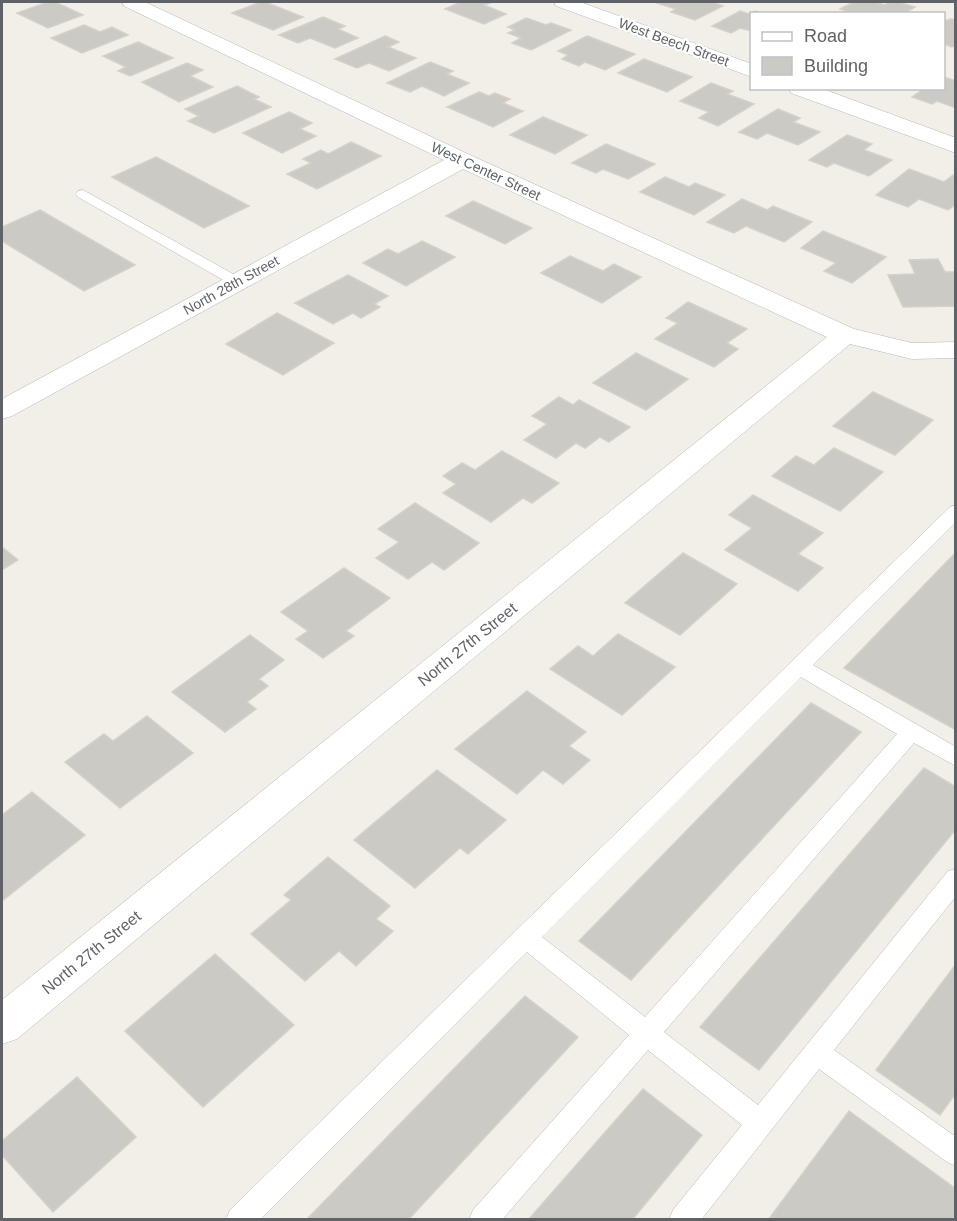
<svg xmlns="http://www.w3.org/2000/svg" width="957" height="1221" font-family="Helvetica,sans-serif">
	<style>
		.building { fill: #cccac5; stroke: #d6d1c6; stroke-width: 1.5 }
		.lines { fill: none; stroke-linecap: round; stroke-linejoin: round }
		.service-casing { stroke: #b5b8bc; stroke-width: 1 }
		.minor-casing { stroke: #b5b8bc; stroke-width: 1 }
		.service { fill: #fff; fill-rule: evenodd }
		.minor { fill: #fff; fill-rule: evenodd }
		.labels { text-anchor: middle; stroke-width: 4.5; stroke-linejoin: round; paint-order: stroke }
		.far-street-label { font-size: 14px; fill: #5f6368; stroke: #fff }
		.street-label { font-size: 16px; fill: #5f6368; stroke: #fff }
	</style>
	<rect width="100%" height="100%" fill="#f1efe8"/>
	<path class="building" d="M48,2H55L83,15L48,28L17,13Z
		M261,2H265L303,17L273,30L232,13Z
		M461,2H493L484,5L506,14L484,24L445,9Z
		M659,2H711L723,6L695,20L671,12L676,9L657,3Z
		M854,2H874L885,5L890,2H898L915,7L904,14H853L840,9Z
		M740,11L749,14L755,11L763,14H752V31L740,28L731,33L712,26Z
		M323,17L345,26L338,29L358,38L335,48L310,38L298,43L279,35Z
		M526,18L546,25L551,23L571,30L531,50L512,43L521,38L508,33L515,30L508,27Z
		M951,19L956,20V45L952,47L944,44V21Z
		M84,25L100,32L112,27L128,35L82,53L51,38Z
		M385,36L399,42L388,47L416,58L389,71L369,63L357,68L335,59Z
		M587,36L635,54L605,70L585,62L579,66L562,59L568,55L558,51Z
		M138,42L173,58L130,76L118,71L126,67L103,56Z
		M644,59L692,77L667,92L618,73Z
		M430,62L453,71L447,74L469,83L444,96L422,86L410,92L387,83Z
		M187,63L203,70L190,76L213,87L179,102L142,82Z
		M944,77L956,81V108L937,101L932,104L912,97L925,88H944Z
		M711,83L733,91L727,94L754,104L718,126L699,118L709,112L680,101Z
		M237,86L259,97L254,99L271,107L214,133L188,121L199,116L185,109Z
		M479,92L489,96L495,93L510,99L503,103L523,111L493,127L447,107Z
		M778,109L800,118L793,122L820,132L798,145L767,133L757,139L739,132Z
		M289,112L312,123L300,129L316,136L282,153L243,133Z
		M543,117L587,135L555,154L510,135Z
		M847,135L872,144L864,150L892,160L869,176L834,163L827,167L809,160Z
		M351,142L381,156L317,189L287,174L311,163L303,159L321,150L328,154Z
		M606,144L655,164L628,179L603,169L596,173L572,163Z
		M156,157L249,206L204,228L112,177Z
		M909,169L944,182L953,175L956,176V204L948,210L919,199L908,207L876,195Z
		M665,177L689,187L695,183L725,195L694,215L640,192Z
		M742,199L767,210L773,206L812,222L784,242L746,226L734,233L707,222Z
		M473,201L532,228L505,244L446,216Z
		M40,210L135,265L84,291L2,241V227Z
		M823,231L886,257L852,283L824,271L836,263L801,248Z
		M422,241L455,257L406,286L363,263L388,249L398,254Z
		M570,256L603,271L614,264L641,277L602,303L541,273Z
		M938,259L945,272H956V306L903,307L888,275L915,274L909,260Z
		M348,275L388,296L374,304L380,307L361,318L353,313L333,324L295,303Z
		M688,302L747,329L727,343L738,349L714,367L655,339L678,323L666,318Z
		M277,313L334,343L283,375L226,344Z
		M636,353L688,379L646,410L593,383Z
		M873,392L933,420L895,455L833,426Z
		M559,397L573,405L579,400L630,427L609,442L600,437L585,448L576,443L556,458L524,440L547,424L532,416Z
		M834,448L883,472L840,511L772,476L796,456L814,465Z
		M502,451L559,483L532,503L523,498L491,522L443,493L456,484L443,476L462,463L475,470Z
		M753,495L823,533L798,554L823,568L798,591L725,550L752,528L729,515Z
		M415,503L479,543L444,570L432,562L408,579L376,558L399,542L378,529Z
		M2,547L18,560L2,570Z
		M956,552V730L844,668Z
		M683,553L737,584L680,635L625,603Z
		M344,568L390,598L346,631L354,636L323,658L296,639L308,631L281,612Z
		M618,634L675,667L622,715L550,669L578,646L593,656Z
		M250,635L284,660L259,679L268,686L247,702L256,709L225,732L172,692Z
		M527,691L586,732L569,746L590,760L563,784L543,770L517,794L455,749Z
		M811,703L861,732L631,980L579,941Z
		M147,716L193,753L120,808L65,762L104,734L113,741Z
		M924,768L956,787V829L759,1070L700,1027Z
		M437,770L506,820L468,854L460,848L415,888L354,840Z
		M32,792L85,835L2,901V815Z
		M328,857L390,906L376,919L393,931L356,966L339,951L305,981L251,934L291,900L284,895Z
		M215,954L294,1025L203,1107L125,1031Z
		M956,964V1093L940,1115L876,1070Z
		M525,996L578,1037L408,1220H306Z
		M77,1077L136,1137L53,1212L2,1155V1141Z
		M643,1089L702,1135L632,1220H528Z
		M849,1111L956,1189V1214L952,1220H768Z"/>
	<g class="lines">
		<g class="service-casing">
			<path id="service" d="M83,190L242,279L245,282L242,285H232L78,197L76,194L78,191Z
				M956,505V522L813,665L956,747V766L914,743L664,1032L758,1105L948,871L956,869V896L834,1050L956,1137V1166L947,1162L819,1069L701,1220H669L673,1210L742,1125L648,1050L502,1220H469L473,1210L629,1035L527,952L260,1220H226L230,1210L950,507ZM801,677L897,734L645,1017L542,937Z"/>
		</g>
		<g class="minor-casing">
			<path id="minor" d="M122,2H145L470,155L854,329L912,343L956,342V358L912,359L850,344L17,1039L2,1044V1000L827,337L463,169L12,416L2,419V399L444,160L124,6Z
				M554,2H580L752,64V77L556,6Z
				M789,88H820L956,138V153L791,93Z"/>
		</g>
		<use href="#service" class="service"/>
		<use href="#minor" class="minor"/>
	</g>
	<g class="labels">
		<g class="far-street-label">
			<text transform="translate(674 42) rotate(20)" y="5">West Beech Street</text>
			<text transform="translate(486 171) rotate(25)" y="5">West Center Street</text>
			<text transform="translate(231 285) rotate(-29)" y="5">North 28th Street</text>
		</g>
		<g class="street-label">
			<text transform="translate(467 644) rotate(-39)" y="6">North 27th Street</text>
			<text transform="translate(91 952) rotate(-39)" y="6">North 27th Street</text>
		</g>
	</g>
	<rect width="957" height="1221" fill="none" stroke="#5f6368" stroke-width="6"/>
	<rect x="750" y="12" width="195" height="78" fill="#ffffff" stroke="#bfc1c3" stroke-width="1.5"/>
	<rect x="762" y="32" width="30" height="9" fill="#ffffff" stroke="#bfc1c3" stroke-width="1.5"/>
	<text x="804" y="42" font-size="18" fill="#5f6368">Road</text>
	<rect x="762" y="57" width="30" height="18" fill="#cccac5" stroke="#bfc1c3" stroke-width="1.5"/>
	<text x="804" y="72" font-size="18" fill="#5f6368">Building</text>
</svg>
